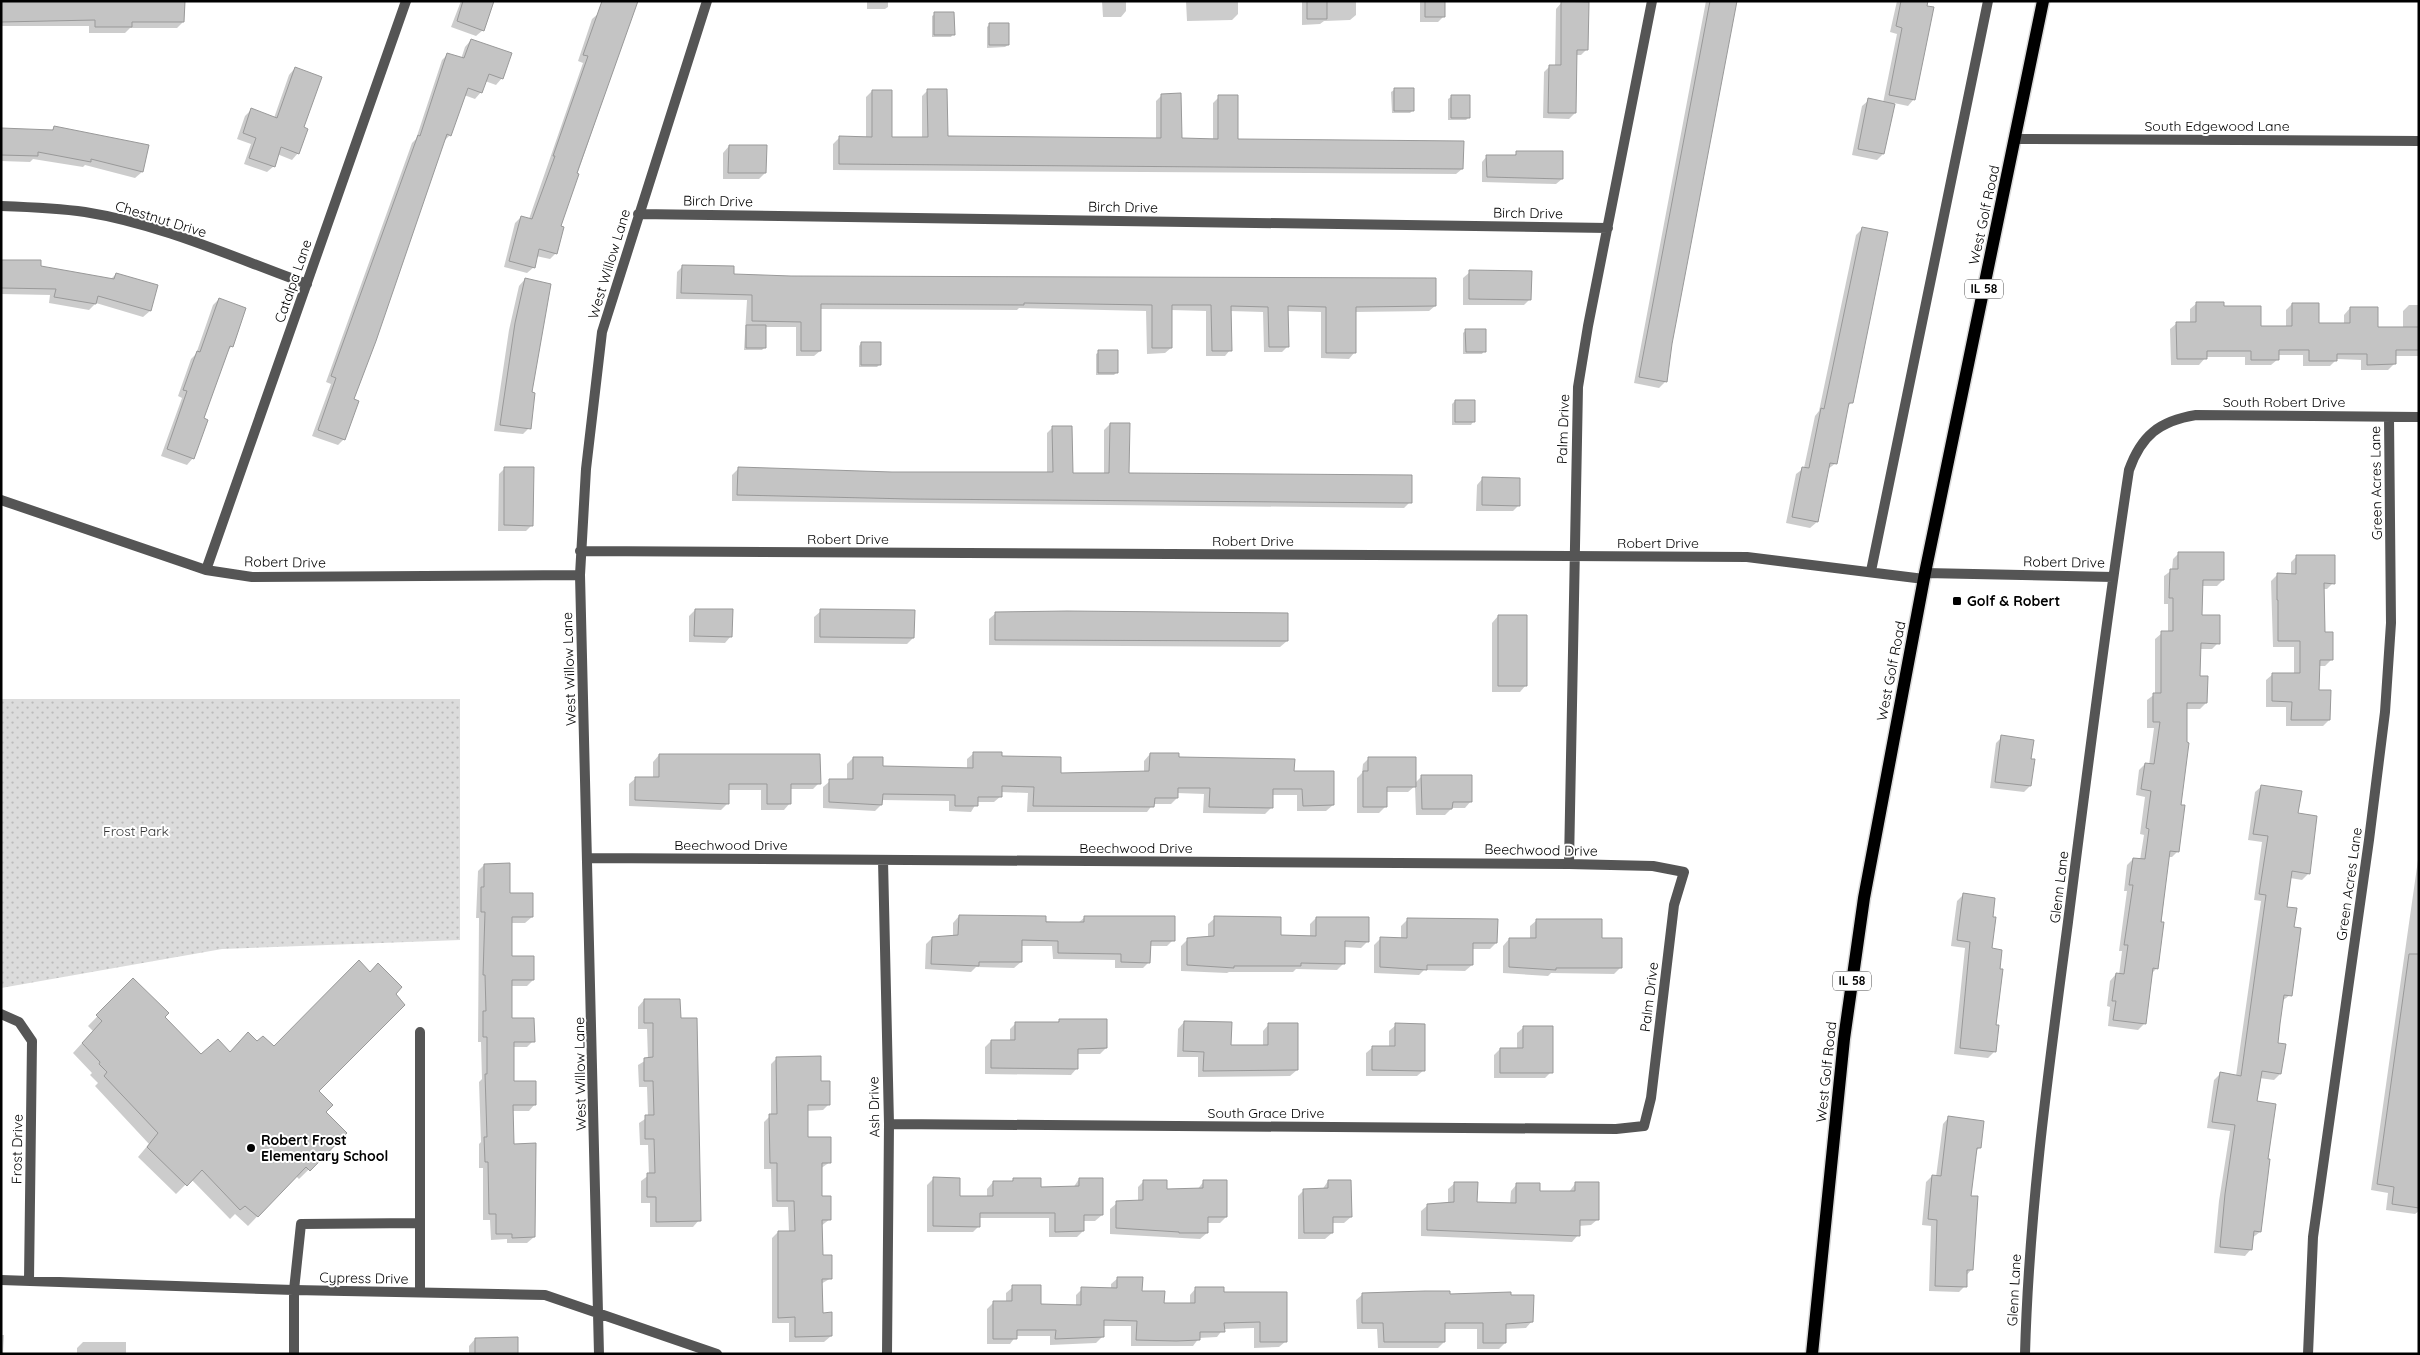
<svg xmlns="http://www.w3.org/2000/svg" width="2420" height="1355" font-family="Quicksand,sans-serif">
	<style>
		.park { fill: url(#park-dots) }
		.shadow { fill: #0003 }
		.building { fill: #c4c4c4; stroke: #999 }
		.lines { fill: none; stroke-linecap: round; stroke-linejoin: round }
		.primary-casing { stroke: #dbdbdb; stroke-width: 15 }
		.service { stroke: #555; stroke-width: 10 }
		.minor { stroke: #555; stroke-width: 10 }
		.primary { stroke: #000; stroke-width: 12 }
		.poi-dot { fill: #000; stroke: #fff; stroke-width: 2 }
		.labels { text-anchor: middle; stroke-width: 4; stroke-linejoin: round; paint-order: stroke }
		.shield { fill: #fff; stroke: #4c4c4c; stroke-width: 1 }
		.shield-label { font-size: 12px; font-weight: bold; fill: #000 }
		.street-label { font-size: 14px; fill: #000; stroke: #fff }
		.poi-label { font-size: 14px; font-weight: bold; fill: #000; stroke: #fff; text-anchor: start }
		.park-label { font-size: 14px; fill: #333; stroke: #fff }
	</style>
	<defs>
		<pattern id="park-dots" width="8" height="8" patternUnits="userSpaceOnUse" patternTransform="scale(1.25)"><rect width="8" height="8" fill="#dcdcdc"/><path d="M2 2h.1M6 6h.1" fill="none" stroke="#bbb" stroke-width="1.8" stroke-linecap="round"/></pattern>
	</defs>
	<rect width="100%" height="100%" fill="#fff"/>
	<path class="park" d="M1,699H460V940L222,949L1,988Z"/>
	<path class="shadow" d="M1,1L183,22L177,28H130L125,33H89V26H1Z
		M461,1H494L483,30L476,36L451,27Z
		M637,1L559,227L556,253L550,259L536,256L534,267L527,273L504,267L515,223L521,217L529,219L583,63L578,61L592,19L599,13Z
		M867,1H888V7L885,9H867Z
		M1102,1H1126V11L1121,17H1103Z
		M1186,1H1238V14L1232,20L1187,21Z
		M1302,1H1356V15L1350,20L1324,21L1320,24L1302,25Z
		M1420,1H1443L1444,16L1438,22H1420Z
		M1706,1H1736L1670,344L1666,381L1659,388L1634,383Z
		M1897,1H1927L1914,99L1908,106L1894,103L1883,154L1877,160L1852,155L1862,106L1869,100L1883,103L1897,34L1890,32Z
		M1562,2L1587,49L1581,55H1576L1575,113L1569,119L1543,118L1544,72L1550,66H1555L1556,9Z
		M935,14L953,34L951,37H932V16Z
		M990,24L1008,45L1005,47L987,48V27Z
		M471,40L502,78L496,85L485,81L481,92L475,99L464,95L450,135L443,142L352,399L344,439L338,445L312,436L331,384L326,382L412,143L416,139L442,60L448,54L461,59L465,47Z
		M295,68L303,128L298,153L292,160L277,154L274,166L267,172L244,164L251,144L237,139L245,116L251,110L274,118L289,75Z
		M928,90L946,137L1156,139V101L1162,95L1181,139L1213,140V103L1219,97L1237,141L1462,169L1456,174L833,170V144L839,138H866V97L872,91L890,138H922V96Z
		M1394,90L1413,110L1410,113H1392L1391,92Z
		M1451,97L1469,117L1466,120H1448V99Z
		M54,128L142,172L135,178L85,165L83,167L33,159L30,162L1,161V129L51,131Z
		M729,146L765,173L759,179H723V153Z
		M1517,153L1562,179L1556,184L1482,182V162L1487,156H1514Z
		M1863,228L1851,403L1847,407L1836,463L1828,469L1817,522L1810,528L1786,523L1796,474L1804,468L1815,416L1819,411L1856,235Z
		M1,261L111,279L116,274L157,286L150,311L143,317L96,303L89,310L49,303L50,295L1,294Z
		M682,267L733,276L1435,306L1429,311L1355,312L1354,353L1349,359L1321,358V312L1287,311V347L1282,352H1264L1263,312L1230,311V350L1225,356H1206V311L1171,310V348L1165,353L1147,354L1146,311L1019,308L1017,310L820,309V351L814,356H796V327H765V347L762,350H744L747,300L676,299L677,272Z
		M1470,272L1530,299L1524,305H1463V278Z
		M525,279L530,393L529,428L523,434L494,431L509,330L519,286Z
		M219,299L232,346L227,351L203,419L193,458L187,465L161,456L182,398L178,396L191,359L196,354L213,305Z
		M2197,303L2223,307L2260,327H2286V310L2292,304L2318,324H2344V315L2350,308L2376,328H2403V311L2409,305H2419V356H2394V364L2388,370H2361V360L2337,359L2330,366H2303V355H2278V359L2271,365H2245V357H2206L2199,365H2171L2170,329L2177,323H2190V309Z
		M1466,330L1484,351L1482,354H1463V333Z
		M861,343L880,364L877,367H859V346Z
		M1099,352L1117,372L1114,375H1096V354Z
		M1455,401L1473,422L1471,425H1452V404Z
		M1110,424L1128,474L1410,502L1404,508L732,501V475L738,469L892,473L1047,474V433L1053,427L1071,474H1104V430Z
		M505,468L532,525L526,531H498L499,474Z
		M1483,478L1519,505L1513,511H1476L1477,485Z
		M2179,553L2223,580L2217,586H2202L2201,616L2218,643L2212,649H2199V677L2206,703L2200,709H2185L2178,851L2172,857H2168L2157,968L2151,974L2144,1024L2138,1030L2108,1026L2110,1007L2107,1006L2110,981L2116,974L2119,975L2122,951H2119L2127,891H2124L2127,865L2133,859L2140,860L2144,835L2140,834L2145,797L2136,795L2139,770L2145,764L2149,765L2154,728H2147V700L2155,694V639L2162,633H2168V604H2164V576L2172,570L2173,559Z
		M2297,556L2333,583L2327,589H2323L2324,633L2331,660L2325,666H2319L2318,691L2329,720L2323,726H2286V707H2266V680L2273,674H2294V647H2273L2271,581L2278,574L2291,575V562Z
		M695,610L731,636L725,643L689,642V616Z
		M821,611L913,638L907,644L814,643V617Z
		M996,613L1287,641L1280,647L989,645V619Z
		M1498,616L1526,685L1520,692H1492V623Z
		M2002,737L2030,760V786L2024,792L1990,788L1996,743Z
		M974,753L1001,757L1060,774L1144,772V761L1150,754L1293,773L1333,805L1326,811H1297V795H1272V807L1265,814L1203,813L1204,794L1177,793V798L1171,804H1153L1147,812H1027L1028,793L1001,792V796L994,802H977L971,812L949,811V801L881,800V805L875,811L823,808V787L830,781H847V764L853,758L882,768L967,769V759Z
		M659,755L819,783L813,789H790V803L784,810H761V790H727V804L721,810L629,806V784L636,778H653V762Z
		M1369,758L1415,783L1422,776L1471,801L1465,808H1452L1445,815H1416L1415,786L1408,792H1386V806L1379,813H1357V778L1362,773L1363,764Z
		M2262,786L2297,814L2309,873L2302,880L2290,878L2285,908L2293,928L2290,995L2282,1001L2277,1044L2280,1074L2274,1080L2259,1078L2255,1102L2260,1232L2252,1238L2251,1249L2245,1256L2214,1253L2219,1201L2230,1131L2207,1128L2214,1080L2220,1074L2236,1076L2261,901L2254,900L2262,842L2248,840L2255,792Z
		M2419,853V1211L2415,1214L2386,1210L2388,1193L2371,1190Z
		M484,865L532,917L525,923H511V958L533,980L527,986H511V1019L533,1041L527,1047H512V1082L535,1104L529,1111H512V1145L534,1237L527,1243H507V1239L491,1240L490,1220H483V1168H479V1144L481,1142L479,1082L482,1079L481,1042H478L479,918H476L478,871Z
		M1963,895L1991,949L1995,1026H1998L1994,1052L1988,1058L1954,1054L1965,948L1951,946L1957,901Z
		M959,916L1078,923L1085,917L1173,940L1167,946H1149V962L1143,968H1115V960L1053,959L1052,946H1021V962L1014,968L976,967L971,972L925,969L926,944L932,938L953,936V923Z
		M1215,918L1279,937H1310V924L1316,918L1368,941L1361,948L1344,947V963L1337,970L1296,969L1293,972H1229L1227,973L1181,971V946L1188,939L1208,938V924Z
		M1407,920L1496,943L1490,949H1472V965L1465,971L1424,970L1419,975L1374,973V945L1380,939H1401V926Z
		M1537,920L1600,939L1620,968L1614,974L1551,973L1548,976L1503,973V946L1509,939L1530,940V926Z
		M133,980L163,1017L201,1056L229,1053L324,1112L346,1133L299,1179L296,1176L248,1226L235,1214L230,1219L191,1179L176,1194L138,1157L149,1144L95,1086L98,1083L90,1075L92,1073L73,1053L93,1031L88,1026Z
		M644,1000H679L699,1220L693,1227H650V1203H641V1181L649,1175L648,1145H640L639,1123L648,1117L647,1087H639L638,1065L648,1059L647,1029H638V1007Z
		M1060,1020L1106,1048L1100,1054H1077V1068L1071,1075L985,1074V1047L991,1041H1010V1029L1016,1023H1057Z
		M1184,1022L1230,1046L1263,1047V1031L1269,1024L1297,1070L1290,1076L1198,1077V1057H1177L1178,1029Z
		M1396,1025L1424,1070L1417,1076H1366V1053L1373,1047H1389V1031Z
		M1524,1027L1551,1072L1545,1078H1494V1055L1500,1049H1517V1033Z
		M777,1058L820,1082L829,1104L823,1110L806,1111L807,1139L830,1162L820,1169L821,1197L830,1219L821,1226L822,1256L831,1278L821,1284V1314L831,1336L824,1342H789V1323H772V1238L778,1232H789L788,1207H772L771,1169H764V1122L771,1115V1064Z
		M1949,1117L1980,1147L1975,1152L1969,1197L1972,1269L1966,1276L1965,1286L1959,1292L1929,1291L1931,1226L1922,1225L1926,1182L1932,1176L1936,1177L1943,1124Z
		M933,1179L959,1198H987V1189L993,1182H1011L1014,1179L1040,1188H1073L1079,1179L1102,1215L1095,1221H1083V1231L1077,1237H1049V1218H979V1226L973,1232H927V1185Z
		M1144,1181L1166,1190H1197L1204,1181L1226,1217L1220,1223H1207V1233L1200,1239L1110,1234V1209L1117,1203L1138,1201V1187Z
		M1328,1181L1351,1217L1344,1223H1331L1332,1233L1325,1239H1298V1196L1304,1190H1322Z
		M1455,1183L1476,1203L1510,1204L1511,1191L1517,1184L1539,1192H1569L1575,1184L1598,1219L1591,1225L1578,1226V1235L1572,1242L1421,1236V1211L1428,1205L1448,1203V1189Z
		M1118,1278L1163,1305L1190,1304V1295L1196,1288L1223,1294L1286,1341L1279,1347L1254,1348V1328L1223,1329L1217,1337L1199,1338L1193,1346H1131V1326H1103V1336L1096,1343L1050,1345V1336H1016L1010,1344H987V1309L993,1303H1006V1293L1013,1287L1040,1305L1076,1306V1295L1082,1289H1111V1284Z
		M1363,1294L1510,1296L1532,1321L1526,1328L1505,1329V1343L1499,1349H1477V1329H1444V1342L1438,1348H1378L1377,1329H1357L1356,1300Z
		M1,1335H4L3,1354H18H1Z
		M475,1339L517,1354H469V1346Z
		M83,1342H126V1354H77V1348Z"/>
	<path class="building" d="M1,1H185L184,22H132V27H95V20L1,22Z
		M463,1H494L484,31L457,21Z
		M602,1H638L577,173L579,174L561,226L564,227L557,254L539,249L535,268L509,261L521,216L532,219L555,156H553L588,56L583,55Z
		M1307,1H1327V19H1307Z
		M1425,1H1445V17H1425Z
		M1561,1L1589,2L1588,50H1577L1576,113H1548L1549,65H1561Z
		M1710,1H1737L1672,344L1667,382L1639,377Z
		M1901,1H1928L1927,6L1934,7L1915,100L1889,95L1902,28L1896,26Z
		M934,12H954L955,35H934Z
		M989,23H1009V45H989Z
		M471,39L512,53L503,79L489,74L482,93L468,88L451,136L447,134L376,341L354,399L359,401L345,440L318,430L336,378L331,376L418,135L420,136L447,53L464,58Z
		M295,67L322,77L304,127L308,129L299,154L281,147L275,167L249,158L256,138L243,133L251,108L277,118Z
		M1394,88H1414V111H1394Z
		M927,89H947L948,136L1161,138V94L1181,93L1182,138L1218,139V95H1238V139L1464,141L1463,169L839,164V136L872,137V90H892V137H928Z
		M1451,95H1470V118H1451Z
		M1868,98L1895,104L1884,154L1858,149Z
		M54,126L149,145L143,172L91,159V162L38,152V156L1,155V128L53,130Z
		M729,145H767L766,173H728Z
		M1516,151H1563V179L1487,177L1486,155H1516Z
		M1862,227L1888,232L1853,403H1849L1837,464L1830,463L1818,522L1792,517L1802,467L1809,468L1821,408L1824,409Z
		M1,260H41V266L114,279L116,273L158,285L151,311L98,296L96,304L54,297L56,289L1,288Z
		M682,265L734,266V274L791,276L1436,278V306L1356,307V353H1326V307L1288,306L1289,347H1269L1268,307L1231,306L1232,351H1212L1211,305H1172V348H1152V305L1024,303V305L821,304V351H801V322L752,321V295L681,293Z
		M1469,270L1532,271L1531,300L1469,299Z
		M525,278L551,284L532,392L535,393L531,429L500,425L515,323Z
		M219,298L246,308L233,347L230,346L204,418L208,420L194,459L167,449L187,391L183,390L197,351L200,352Z
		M2196,302H2224V306H2261V326H2292V303H2319V323H2350V307H2378V327H2419V350H2396V364L2367,365V354H2337V361H2309V350H2279V360H2251V351H2207V359H2177L2176,322H2196Z
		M746,325H766V348H746Z
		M1465,329H1486V352H1466Z
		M861,342H881V365H861Z
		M1098,350H1118V373H1098Z
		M1455,400H1475V422H1455Z
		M1110,423H1130L1129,473L1412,475V503L911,499L737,495L738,467L892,472H1053L1052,426H1072L1073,473H1109Z
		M504,467H534L533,526L504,525Z
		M1482,477L1520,478V506L1482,505Z
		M2178,552H2224V580H2203L2202,615H2220V644L2201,643L2200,676H2208L2207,703H2187V742L2189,743L2181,805H2185L2179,852L2170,851L2161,922H2164L2158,969L2153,968L2146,1024L2113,1020L2116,1001H2112L2116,973L2124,974L2128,945H2124L2133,885H2129L2133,858L2145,859L2149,829L2146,828L2151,791L2141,789L2145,763L2154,764L2160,722H2153V693H2161V631H2173V598H2169L2170,569H2178Z
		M2296,555H2335V584L2324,583L2325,632H2333V660H2320L2319,690H2331L2330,720H2291L2292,702L2272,701V673H2300V641H2278V600H2277V573L2296,574Z
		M695,609H733L732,637L694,636Z
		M820,609L915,610L914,638L820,637Z
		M1067,611L1288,613V641L995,640V612Z
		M1498,615H1527V686H1498Z
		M2001,735L2034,740L2031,759H2035L2031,786L1995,782Z
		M973,752H1002V756L1061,757V773L1149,771L1150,753H1179V757L1295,759L1294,771H1334V805L1303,806L1302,789H1273V808L1209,807L1210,788H1178V798H1155L1154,807L1033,806L1034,787L1002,786V797H978V806H955V795L883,794L882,805L829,802V779H853V757H883V766L973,768Z
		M659,754H820L821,784H791V804H767V784H729V804L635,800V777H659Z
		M1368,757H1416V787H1387V807H1363V771H1368Z
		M1421,775H1472V802H1453L1452,809H1422Z
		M2261,785L2302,791L2298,813L2317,816L2310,874L2292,871L2287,907L2297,908L2294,927L2301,928L2292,996L2284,995L2280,1024L2278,1043L2286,1044L2281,1074L2262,1071L2257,1101L2276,1104L2268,1159H2270L2261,1232L2254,1231L2252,1250L2220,1247L2225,1194L2235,1125L2212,1122L2220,1072L2241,1076L2266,895L2259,894L2268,836L2253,834Z
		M510,863V893H533V917H512V956H534V980H512V1018H534L535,1042H514V1081H536V1105H513L514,1144L536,1143L535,1237L512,1238V1234H496V1214H489L488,1162H485L484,1137H487L485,1074H487V1037H483V1011H486L485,975H483L485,912H481V887H484V864Z
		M1963,893L1995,898L1993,917H1996L1992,948L2002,950L2000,969H2003L1996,1025H1999L1996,1052L1960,1048L1970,942L1957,940Z
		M959,915L1046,916V922H1084V916H1175V941H1151L1150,963L1121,962V954L1058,953V941L1022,940V962H979V966L931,964L932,937L958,935Z
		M1214,916L1281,917V935L1316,936V917H1369V942L1345,941V964L1301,963V966H1234V968L1187,965V938L1214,936Z
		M1407,918L1498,919L1497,943H1473V965H1427V970L1380,967V937L1407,938Z
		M1536,919H1602V938H1622V968H1556V970L1509,967V938H1536Z
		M2409,954H2419V1208L2392,1204L2394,1187L2377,1184Z
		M359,960L370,972L378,963L402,987L396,994L405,1005L319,1091L333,1105L326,1112L347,1133L310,1171L306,1167L258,1217L245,1206L240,1210L202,1170L187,1186L147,1147L158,1133L104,1076L107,1072L99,1064L100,1062L82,1043L102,1021L96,1015L133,978L169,1013L165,1017L201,1054L218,1039L230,1052L248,1032L257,1041L263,1036L274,1046Z
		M644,999H680L681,1018H697L701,1221L656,1222V1197H647V1173H655L654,1139H645V1115H654L653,1081H644V1058L653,1057V1023H644Z
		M1059,1019H1107V1048L1078,1049V1069L991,1068V1040H1015V1022H1059Z
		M1184,1021L1232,1022L1231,1045H1268V1023H1298V1070L1203,1071L1204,1052L1183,1051Z
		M1395,1023L1425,1024V1071L1372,1070V1046H1395Z
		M1523,1026H1553V1073H1500V1048H1523Z
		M821,1056V1081H830V1105H808V1137H831V1163H822V1196H831V1220H822L823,1255H832V1279H822L823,1313L832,1312V1336L795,1337V1317L778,1318V1231H795L794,1201H777V1163H770L769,1114H777L776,1057Z
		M1948,1116L1984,1121L1981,1148H1977L1971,1196H1978L1973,1270H1967V1287L1935,1286L1937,1220L1928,1219L1932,1175L1941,1176Z
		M933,1177L960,1178V1196H993V1181H1013V1178H1041V1187L1079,1186V1178H1103V1215H1084V1231L1055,1232V1213H980V1227L933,1226Z
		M1143,1180H1167V1189L1203,1188V1180H1227V1217H1208V1233H1179V1232L1116,1228V1201L1143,1200Z
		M1328,1180H1351L1352,1217H1333V1233H1304L1303,1189L1328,1188Z
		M1454,1182H1478L1477,1202L1516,1203V1183H1540V1191H1575V1182H1599V1220H1580V1236L1427,1230V1204L1454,1202Z
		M1117,1277H1143L1142,1291H1165L1164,1303H1195V1287H1224V1292H1287V1342H1260V1322L1224,1323L1225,1332H1200V1340L1176,1341L1136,1340L1137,1321L1104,1320V1337L1055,1339L1056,1330H1017V1339H993V1301H1012V1285H1041V1304L1081,1305V1287L1117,1288Z
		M1425,1291H1450V1294L1511,1292V1295H1534L1533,1322L1506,1324V1343H1483V1323H1445V1342H1384L1383,1323H1362V1293Z
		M518,1337V1354H475V1338Z"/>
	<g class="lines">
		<g class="primary-casing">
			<path id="primary" d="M1812,1354L1844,1039L1864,898L1925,573L2043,1"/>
		</g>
		<path class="service" d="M420,1032V1292
			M294,1290L301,1224L420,1223"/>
		<path class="minor" d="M2015,139L2419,141
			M1,206C29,207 57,208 85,212C161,224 235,258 307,284
			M638,214L1608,228
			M1,500L206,570L252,577L580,575
			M580,551L1747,557L1924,579
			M206,570L406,1
			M1871,571L1988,1
			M1925,573L2113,577
			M588,858L1569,864L1653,866L1684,872L1674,905L1651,1098L1644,1126L1616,1129L889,1124
			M883,860L889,1124L887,1354
			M1569,864L1578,387L1588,326L1652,1
			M1,1014L19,1022L32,1041L29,1280
			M1,1280L294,1290L545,1295L717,1354
			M294,1290V1354
			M599,1354L580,575L586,469L602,332L707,1
			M2025,1354C2029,1209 2049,1066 2068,922C2087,772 2106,621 2129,470C2141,436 2159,421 2196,415L2419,417
			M2308,1354L2313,1237L2369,840L2385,712L2391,623L2389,417"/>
		<use href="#primary" class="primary"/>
	</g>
	<g class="poi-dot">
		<rect x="1952" y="596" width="10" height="10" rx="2.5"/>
		<circle cx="251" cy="1148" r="5"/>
	</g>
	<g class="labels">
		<g class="shield">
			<rect x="1965" y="279.5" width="38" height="19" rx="4"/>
			<rect x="1833" y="971.5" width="38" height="19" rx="4"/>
		</g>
		<g class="shield-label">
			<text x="1984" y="293">IL 58</text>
			<text x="1852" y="985">IL 58</text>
		</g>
		<g class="street-label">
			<text x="2217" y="131">South Edgewood Lane</text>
			<text transform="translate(718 201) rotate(1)" y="5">Birch Drive</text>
			<text transform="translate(1123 207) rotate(1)" y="5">Birch Drive</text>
			<text transform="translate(1528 213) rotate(1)" y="5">Birch Drive</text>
			<text transform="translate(1984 215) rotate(-78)" y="5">West Golf Road</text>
			<text transform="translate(161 219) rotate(17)" y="5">Chestnut Drive</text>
			<text transform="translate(609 264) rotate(-73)" y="5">West Willow Lane</text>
			<text transform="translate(293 281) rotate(-71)" y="5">Catalpa Lane</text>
			<text x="2284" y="407">South Robert Drive</text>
			<text transform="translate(1563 429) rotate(-88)" y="5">Palm Drive</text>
			<text transform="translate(2376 483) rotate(-91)" y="5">Green Acres Lane</text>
			<text x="848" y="544">Robert Drive</text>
			<text x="1253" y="546">Robert Drive</text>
			<text x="1658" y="548">Robert Drive</text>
			<text transform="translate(285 562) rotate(1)" y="5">Robert Drive</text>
			<text transform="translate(2064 562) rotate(1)" y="5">Robert Drive</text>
			<text transform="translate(569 669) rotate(-92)" y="5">West Willow Lane</text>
			<text transform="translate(1891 671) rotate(-79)" y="5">West Golf Road</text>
			<text x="731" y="850">Beechwood Drive</text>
			<text x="1136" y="853">Beechwood Drive</text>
			<text transform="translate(1541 850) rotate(1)" y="5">Beechwood Drive</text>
			<text transform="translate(2349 884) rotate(-82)" y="5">Green Acres Lane</text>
			<text transform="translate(2059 887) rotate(-83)" y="5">Glenn Lane</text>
			<text transform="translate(1649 997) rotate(-83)" y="5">Palm Drive</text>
			<text transform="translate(1826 1072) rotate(-84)" y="5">West Golf Road</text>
			<text transform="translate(580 1074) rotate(-91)" y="5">West Willow Lane</text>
			<text transform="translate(874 1107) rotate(-91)" y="5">Ash Drive</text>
			<text x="1266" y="1118">South Grace Drive</text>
			<text transform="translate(17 1149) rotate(-89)" y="5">Frost Drive</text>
			<text transform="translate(364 1278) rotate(1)" y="5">Cypress Drive</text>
			<text transform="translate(2014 1290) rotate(-87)" y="5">Glenn Lane</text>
		</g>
		<g class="poi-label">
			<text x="1967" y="606">Golf &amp; Robert</text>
			<text x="261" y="1145">Robert Frost<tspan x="261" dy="16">Elementary School</tspan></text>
		</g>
		<g class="park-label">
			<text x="136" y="836">Frost Park</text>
		</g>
	</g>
	<rect width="2420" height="1355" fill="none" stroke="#000000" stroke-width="5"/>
</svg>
